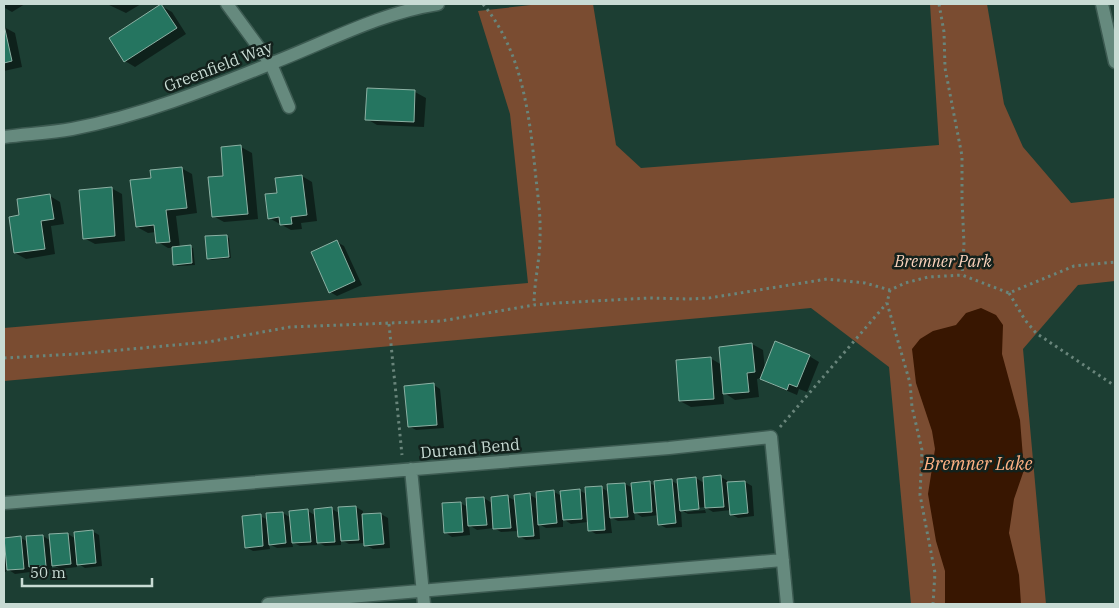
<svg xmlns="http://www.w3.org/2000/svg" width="1119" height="608" font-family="'IBM Plex Serif',serif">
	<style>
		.green { fill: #7a4c31 }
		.water { fill: #381601 }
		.shadow { fill: #0007 }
		.building { fill: #257560; stroke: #8cb1a4 }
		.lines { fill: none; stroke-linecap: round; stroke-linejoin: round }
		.minor-casing { stroke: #3d5b52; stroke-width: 15 }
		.path { stroke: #69857b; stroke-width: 3; stroke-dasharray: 2.5 4; stroke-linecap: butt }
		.minor { stroke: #668a7e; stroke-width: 12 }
		.labels { text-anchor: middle; stroke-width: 5; stroke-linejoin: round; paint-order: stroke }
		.street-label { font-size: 16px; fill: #c8dbd4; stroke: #13211c }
		.park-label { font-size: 16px; font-style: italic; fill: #fbd3bd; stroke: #13211c }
		.water-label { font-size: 18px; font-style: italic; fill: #feb184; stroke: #13211c }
	</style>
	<rect width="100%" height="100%" fill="#1c3e33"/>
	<path class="green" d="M540,4H593L616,145L641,168L939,145L930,4H987L1004,104L1023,147L1071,203L1115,198V281L1078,285L1023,349L1046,604H911L889,367L811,308L4,381V328L528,283L510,114L478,11Z"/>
	<path class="water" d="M981,308L996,315L1003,325L1002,354L1020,420L1024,470L1014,499L1009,533L1019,575L1021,604H945V571L936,541L928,494L935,449L932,431L916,383L912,349L920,339L933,331L956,325L966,313Z"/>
	<path class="shadow" d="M4,4H25L12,12L5,8Z
		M107,4H141L126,13Z
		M161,6L172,12L186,34L135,67L125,61Z
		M4,27L15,33L22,67L4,71Z
		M368,89L415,92L426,98L424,127L377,125L367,119Z
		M241,147L252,153L258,219L224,222L213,216L225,177Z
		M181,168L192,174L197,213L176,216L180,248L190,247L193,248L195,265L178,266L175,264L173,248H168L158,242L156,232L148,233L137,227L153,179Z
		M302,176L312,182L317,221L301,223L302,229L291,230L269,218L278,194Z
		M111,188L122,194L125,241L95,244L84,238Z
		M50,196L60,202L64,224L51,226L55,254L26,259L15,253L20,216Z
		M226,236L229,238L231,258L211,260L208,258Z
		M337,242L344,246L362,285L337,296L330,292Z
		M752,344L763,350L765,370L809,356L819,362L807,392L799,389L797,395L771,384L761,378L757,379L759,397L735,400L723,392L724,404L691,407L680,401L710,358L722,365Z
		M434,385L440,389L444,428L416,430L409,426Z
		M721,477L728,481V484L745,482L752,486L754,516L738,518L731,514V510L713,512L705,507L686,509V512L705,510L706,513L688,514L681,510L682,527L666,528L659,524V515L642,517L634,512L635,520L618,521L610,517L612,533L596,534L589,530L588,522L571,524L563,519V527L546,528L539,524L540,539L526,540L519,536V531L501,532L494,528L477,530L469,525L470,535L452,537L446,533L460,503L468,507L484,498L492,503L508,497L516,501L530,495L537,499L554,492L562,496L579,490L586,494L602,488L609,492L625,484L633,488L649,483L656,486L672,481L679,485L678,480L696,478L704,483Z
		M356,507L363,511V515L381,514L388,518L390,548L373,549L366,545L365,543L349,544L341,540V545L325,546L317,542V545L300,546L292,542L293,547L277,548L269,544L270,549L253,551L246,547L260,516L268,520L283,513L291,518L308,511L316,516L332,509L339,513Z
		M92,531L99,535L102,566L85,568L77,563V567L60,569L52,564V569L37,570L30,566V572L15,574L6,568V572H4V545L6,547L21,538L28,542L43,536L51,541L68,534L76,539Z"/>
	<path class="building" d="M161,4L177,28L124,62L109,38Z
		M4,25L12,61L4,63Z
		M367,88L415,90L414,122L365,120Z
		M241,145L248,214L212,217L208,177L223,176L221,147Z
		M182,167L187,208L166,210L170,242L156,243L154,225L136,227L130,180L151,178L150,170Z
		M302,175L307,215L291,217L292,224L280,225L279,217L268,219L265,194L277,193L275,178Z
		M112,187L115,236L83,239L79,190Z
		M50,194L54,219L41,221L45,249L14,253L9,217L19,215L17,199Z
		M227,235L229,257L207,259L205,236Z
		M337,240L355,281L329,293L311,252Z
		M191,245L192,263L173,265L172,247Z
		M775,341L810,355L797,387L789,384L787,390L760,379Z
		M752,343L755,372L747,373L749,392L723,394L719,347Z
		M711,357L714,399L679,401L676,360Z
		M434,383L437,425L408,427L404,386Z
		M721,475L724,507L705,508L703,477Z
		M696,477L699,509L680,511L677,479Z
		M672,479L676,523L658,525L654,481Z
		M650,481L652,512L634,513L631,483Z
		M745,481L748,513L730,515L727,482Z
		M625,483L628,517L610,518L607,484Z
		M602,486L605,530L588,531L585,487Z
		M580,489L582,519L563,520L560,491Z
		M554,490L557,523L538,525L536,492Z
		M530,493L534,536L518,537L514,495Z
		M508,495L511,528L493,529L491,497Z
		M484,497L487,525L468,526L466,498Z
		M461,502L463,532L444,533L442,503Z
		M356,506L359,540L341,541L338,507Z
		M332,507L335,542L317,543L314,509Z
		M308,509L311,542L292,543L289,511Z
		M283,512L286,543L269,545L266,513Z
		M381,513L384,544L364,546L362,514Z
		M261,514L263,546L245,548L242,516Z
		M93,530L96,563L77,565L74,532Z
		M68,533L71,564L52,566L49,534Z
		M43,535L46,566L29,567L26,536Z
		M21,536L24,569L7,570L4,538Z"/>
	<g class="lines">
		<g class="minor-casing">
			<path id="minor" d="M227,4L271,64L289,107
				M1102,4L1115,62
				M4,137C26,134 49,133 72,129C140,116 206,90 270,64C325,43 379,13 438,4
				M411,469L424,604
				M4,503L669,448L771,437L787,604
				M268,604L783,560"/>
		</g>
		<path class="path" d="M483,4C521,50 529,111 535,169C537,191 541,214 540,237C540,260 534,282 534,305
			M939,4L944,32L945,68L962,156V199L964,245L962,275
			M890,290L887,303L910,383L912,407L922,450L920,495L935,573L933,604
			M1009,293L1025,320L1036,333L1115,386
			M389,324L402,455
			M4,358L76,354L208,342L290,327L441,321L534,305L557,303L649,298L688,299L709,298L827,279L865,283L890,290L905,283L928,277L962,275L1009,293L1074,266L1115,262
			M780,427L887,303"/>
		<use href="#minor" class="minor"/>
	</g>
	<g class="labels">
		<g class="street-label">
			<text transform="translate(218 66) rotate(-21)" y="6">Greenfield Way</text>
			<text transform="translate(470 448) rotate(-5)" y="6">Durand Bend</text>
		</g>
		<g class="park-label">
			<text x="943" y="267">Bremner Park</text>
		</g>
		<g class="water-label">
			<text x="978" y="470">Bremner Lake</text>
		</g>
	</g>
	<rect width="1119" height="608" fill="none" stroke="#c8dbd4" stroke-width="10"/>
	<path d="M22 578v8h130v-8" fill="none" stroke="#c8dbd4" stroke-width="2.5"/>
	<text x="30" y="578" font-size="15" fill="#c8dbd4" stroke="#13211c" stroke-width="4" paint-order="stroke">50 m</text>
</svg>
